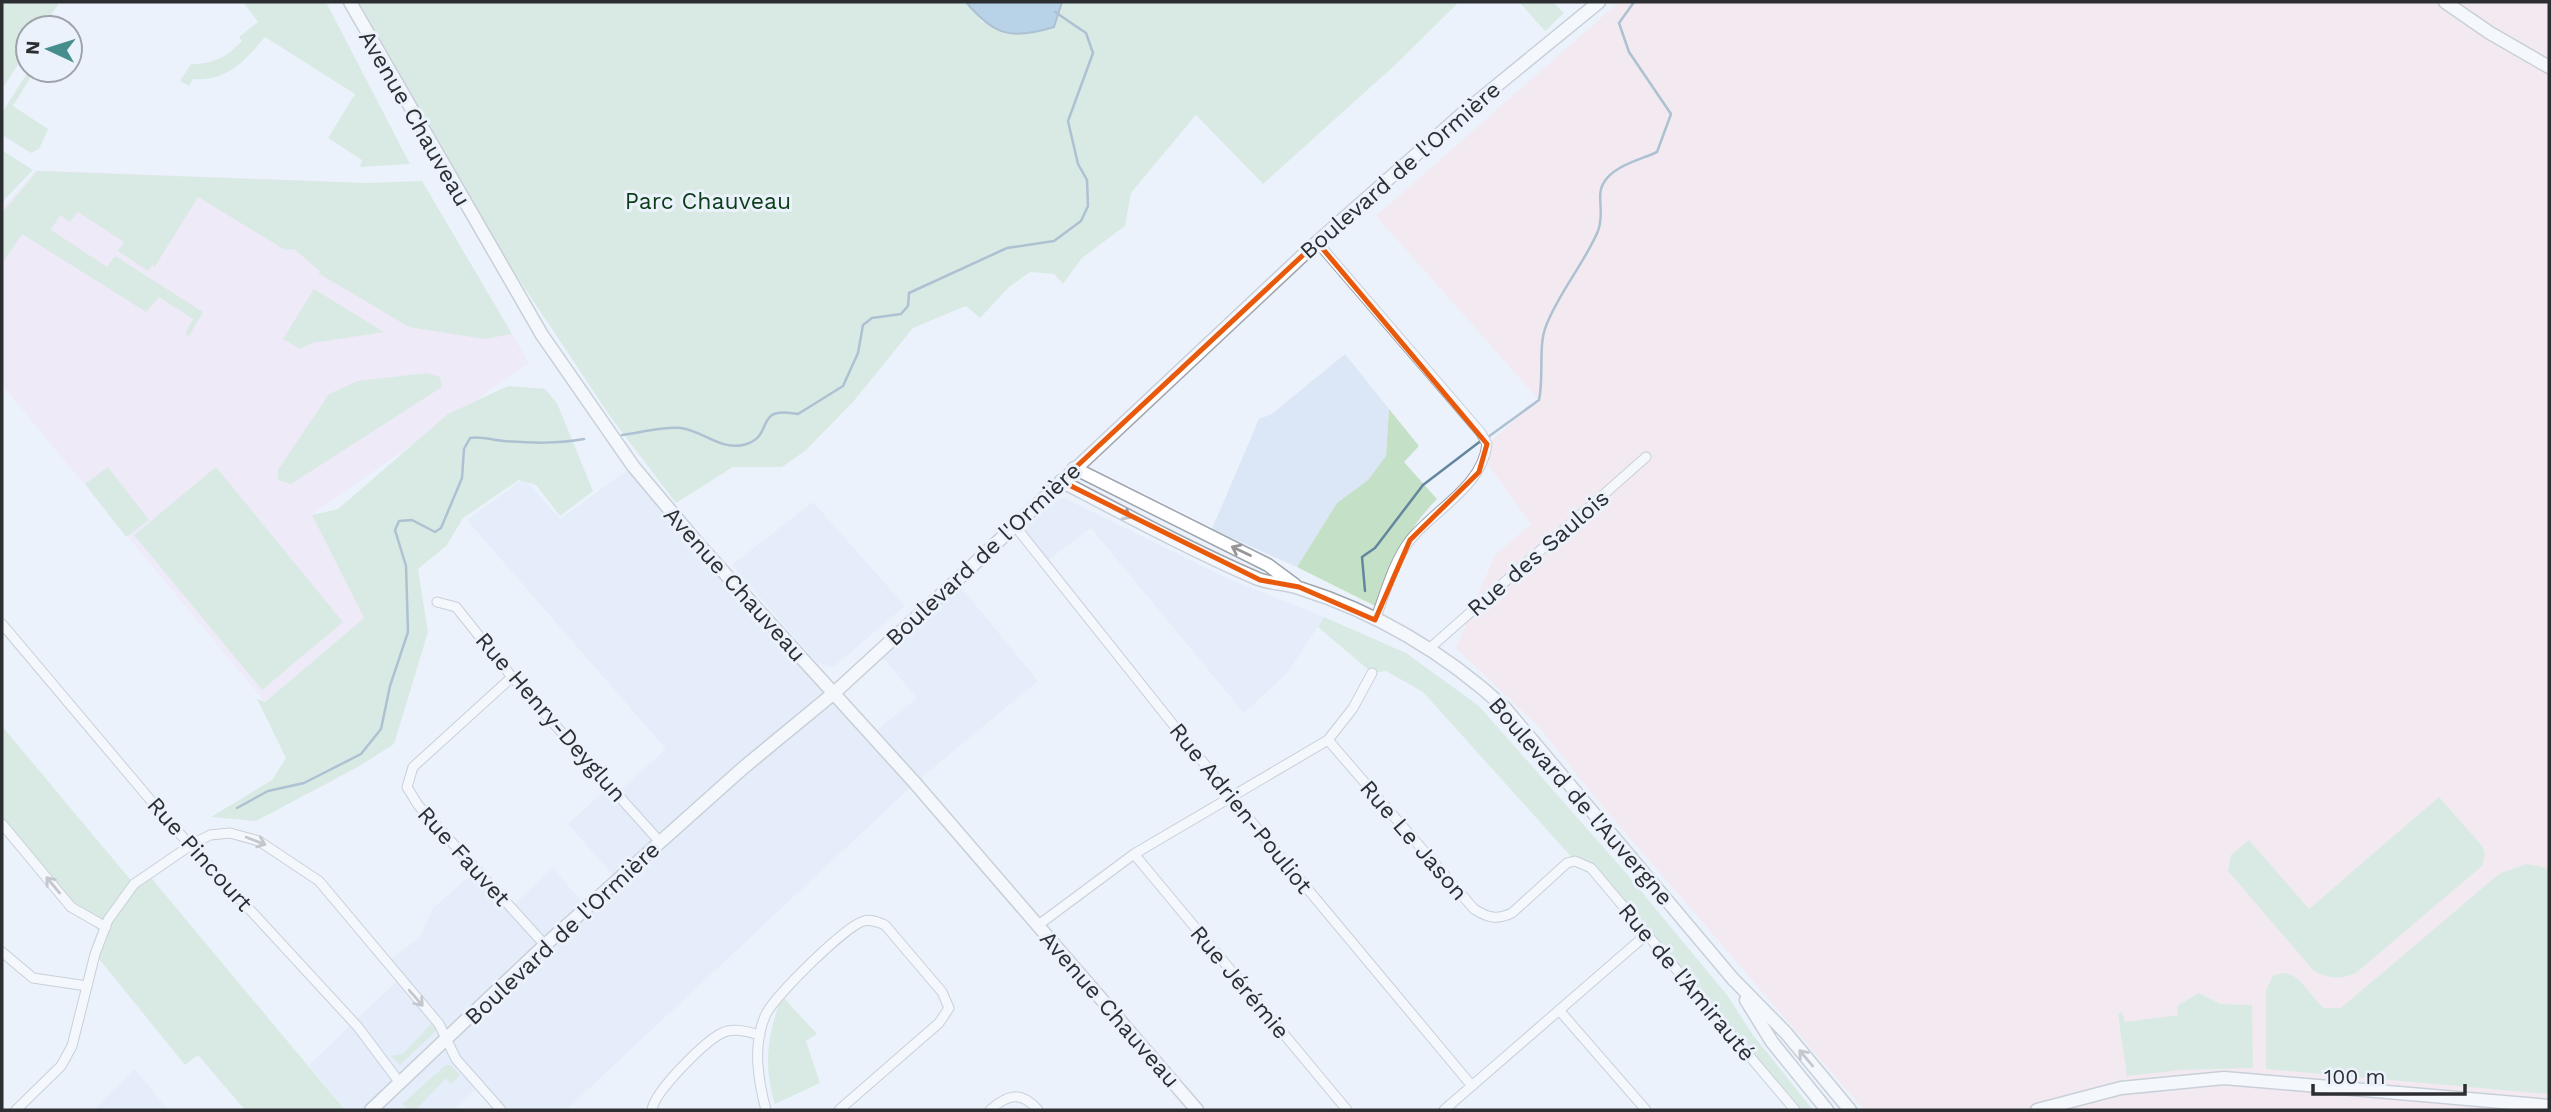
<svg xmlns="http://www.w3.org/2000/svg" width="2551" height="1112" font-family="'Work Sans',sans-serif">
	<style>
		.built { fill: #dbe6f6 }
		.industrial { fill: #fae0e3 }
		.education { fill: #f1e1f4 }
		.green { fill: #c4e0c7 }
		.water { fill: #7babce; stroke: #63869f; stroke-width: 2 }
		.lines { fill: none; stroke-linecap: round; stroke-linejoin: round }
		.stream { stroke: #63869f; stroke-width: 2.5 }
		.street-casing { stroke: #9fa5ae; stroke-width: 11 }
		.secondary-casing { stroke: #9fa5ae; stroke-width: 15 }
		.street { stroke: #fff; stroke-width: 9 }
		.secondary { stroke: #fff; stroke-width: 12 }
		.oneway { stroke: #969698 }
		.marked { fill: none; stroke: #e8590c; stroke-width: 5; stroke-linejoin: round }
		.labels { text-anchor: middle; stroke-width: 6; stroke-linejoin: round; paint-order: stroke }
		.street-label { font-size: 23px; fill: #2c2e32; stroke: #ebf2fb }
		.park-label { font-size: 23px; fill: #0b3d18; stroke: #ebf2fb }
	</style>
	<rect width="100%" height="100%" fill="#ebf2fb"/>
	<path class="built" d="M1345,354L1389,409L1386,456L1378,467L1368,480L1337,503L1297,567L1212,529L1259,419L1272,414Z
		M633,466L871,735L917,698L878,652L956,581L1038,681L915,783L566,1110H501L479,1087L452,1110H345L309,1065L399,979L386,963L420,937L433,908L477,870L510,908L553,868L587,908L618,881L568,824L611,785L617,793L666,749L467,520L524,478L560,519Z
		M1064,498L1229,579L1324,617L1288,672L1244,713L1091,528L1047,561L1022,529L1056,500Z
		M813,502L905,606L833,667L817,663L732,565Z
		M135,1069L168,1110H93Z"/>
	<path class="industrial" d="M1619,2H2549V1110H1864L1598,801L1539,727L1456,648L1495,555L1531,524L1489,466L1487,444L1539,400L1376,216Z"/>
	<path class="education" d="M36,170L367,183L422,181L529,363L312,514L364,618L265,702L2,385V209Z"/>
	<path class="green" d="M2,2H60L42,28H28V50L2,89Z
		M243,2H326L410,164L360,167L362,160L328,138L355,94L265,37C245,61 227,82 193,79L189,86L180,81L191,64C213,64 227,57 242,41L239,37L258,22Z
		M359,2H966L982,22L1053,27L1062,2H1459L1394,66L1263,184L1196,115L1131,193L1125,226L1082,258L1063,284L1054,274L1030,272L1009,287L980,318L966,306L913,328L853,402L805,451L782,467H733L676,503L612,419L488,233Z
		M1519,2H1553L1564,13L1545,31Z
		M29,70H35L13,106L48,129L39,149L31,153L2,135V113Z
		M2,150L33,170L2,202Z
		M37,171L367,183L422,181L512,334L485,339L409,327L318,273L321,272L294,249L285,250L198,197L154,268L153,264L148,271L118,251L124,242L78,212L70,222L60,215L51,230L107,267L115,256L203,312L189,336L185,334L193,319L159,297L146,312L22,234L2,264V213Z
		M314,289L384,332L312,343L300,349L283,339Z
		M427,373L440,377L442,387L291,484L278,480V470L329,394L358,381Z
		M508,386L545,389L557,403L593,491L560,516L536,485L519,480L463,518L447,545L418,569L428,632L394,744L358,767L256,821L211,817L272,780L286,758L257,699L265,702L364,618L312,515L338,509L448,414Z
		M1389,409L1419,446L1404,462L1437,499C1404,533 1392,563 1377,607L1297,567L1337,503L1368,480L1386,456Z
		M108,467L149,520L126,537L85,484Z
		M216,467L343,622L262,690L134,535Z
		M1324,617L1406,653L1479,706L1627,874L1727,995L1753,1035L1813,1110H1795L1591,868L1575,861L1423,692L1386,671L1372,673L1318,627Z
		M2,726L134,884L148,874L345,1110H245L198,1055L185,1065L95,954L102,935L2,822Z
		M2439,797L2482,846L2485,853L2482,866L2356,973C2340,980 2328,979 2313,970L2228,871L2231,855L2249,840L2309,909Z
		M2526,864L2549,868V1094L2266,1069V990L2273,976C2297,964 2308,995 2324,1008H2341L2499,874Z
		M2199,993L2220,1004L2252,1005L2253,1068L2181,1070L2127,1076L2118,1014L2122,1012L2125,1022L2178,1015L2177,1006Z
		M782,996L817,1034L806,1041L820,1083L775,1104C763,1065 767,1036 782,996Z
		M432,1023L438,1029L400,1065L391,1056L403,1054Z
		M446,1065H451L460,1075L450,1084L446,1078L416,1110H409L402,1104Z"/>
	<path class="water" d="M966,2H1062L1054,27C1012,40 994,36 966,2Z"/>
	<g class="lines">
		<path class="stream" d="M622,435C640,433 663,426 681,428C703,431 720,450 743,445C777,437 751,405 798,414L843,386L858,353L863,325L872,318L901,314L908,306L909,293L1007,248L1054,241L1081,221L1088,206L1087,180L1078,164L1068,121L1093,53L1086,33L1055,12
			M1488,437L1539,400C1544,378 1538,345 1546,326C1559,292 1584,264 1598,231C1605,213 1596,196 1603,184C1612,166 1640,160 1657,152L1671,114L1629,52L1619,23L1634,2
			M1365,591L1362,557L1375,548L1423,485L1482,440
			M237,808L268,791L304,783L361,754L381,729L390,686L408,632L406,566L395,530L399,521L412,520L435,532L441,528L462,478L464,449L470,438C482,436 492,440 504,441C532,443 556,444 584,439"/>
		<g class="street-casing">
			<path id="street" d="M1317,242L1481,433L1487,444C1482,487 1436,508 1410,540C1393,562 1385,594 1375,620
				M1015,526L1230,796L1472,1086
				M437,602L456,607L512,677L660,842
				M2,624L169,822L358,1027L400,1083
				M1430,648L1646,457
				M512,677L413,767L407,787L418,805L545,945
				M1328,740L1474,909C1488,918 1497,920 1512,913L1567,863L1575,861L1591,868L1795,1110
				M2,824L71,907L106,927
				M1134,854L1347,1110
				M1037,926L1134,854L1328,740L1353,708L1372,673
				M2,952L33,978L87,986
				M1559,1010L1646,1110
				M16,1110L61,1066L72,1046L95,954L108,920L134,884L191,845L210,835L230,833L259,841L319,881L439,1024L456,1059L501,1110
				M652,1110C654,1092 704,1042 722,1033C734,1027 748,1032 760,1035
				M766,1110C758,1080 752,1044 766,1014C775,996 845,926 864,921C871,919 878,922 885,925L942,992L949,1008L939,1023L839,1110
				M990,1110C1008,1094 1021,1091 1038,1110
				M1444,1110L1647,934"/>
		</g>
		<g class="secondary-casing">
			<path id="secondary" d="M350,2L542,335L633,466L700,546L915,783L1197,1110
				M2445,2L2490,33L2549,67
				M1074,468L1268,565L1295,585
				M1061,481C1126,515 1191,550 1258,579C1271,584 1286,583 1299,588C1376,612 1446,654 1505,708L1733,979L1786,1033L1850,1110
				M1746,1000L1772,1042L1827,1110
				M371,1110L545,945L743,768L834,693L956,581L1317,242L1462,114L1599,2
				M2037,1110L2121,1088L2224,1078L2549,1106"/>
		</g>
		<use href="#street" class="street"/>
		<use href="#secondary" class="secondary"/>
	</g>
	<defs><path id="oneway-shaft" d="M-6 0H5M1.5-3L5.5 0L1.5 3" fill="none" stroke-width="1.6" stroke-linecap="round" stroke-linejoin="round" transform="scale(1.75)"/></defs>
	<g class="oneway">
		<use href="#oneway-shaft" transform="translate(1122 513) rotate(27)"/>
		<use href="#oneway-shaft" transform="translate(1241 551) rotate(-154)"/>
		<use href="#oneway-shaft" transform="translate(256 841) rotate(21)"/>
		<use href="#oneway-shaft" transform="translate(53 885) rotate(-130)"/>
		<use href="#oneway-shaft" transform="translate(416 998) rotate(49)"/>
		<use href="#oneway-shaft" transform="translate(1806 1058) rotate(-130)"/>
	</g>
	<path d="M0 0H2551V1112H0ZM1317,242L1487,444L1479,472L1410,540L1375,620L1299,587L1260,580L1061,481Z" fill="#ebf2fb" fill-opacity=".55" fill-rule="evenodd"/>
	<path class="marked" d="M1317,242L1487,444L1479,472L1410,540L1375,620L1299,587L1260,580L1061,481Z"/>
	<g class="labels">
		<g class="street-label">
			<text transform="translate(415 118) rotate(60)" y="8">Avenue Chauveau</text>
			<text transform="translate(1400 170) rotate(-41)" y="8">Boulevard de l'Ormière</text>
			<text transform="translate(1538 553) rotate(-41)" y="8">Rue des Saulois</text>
			<text transform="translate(983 554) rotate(-43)" y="8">Boulevard de l'Ormière</text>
			<text transform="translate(735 584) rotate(48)" y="8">Avenue Chauveau</text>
			<text transform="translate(551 717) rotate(49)" y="8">Rue Henry-Deyglun</text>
			<text transform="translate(1581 801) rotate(49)" y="8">Boulevard de l'Auvergne</text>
			<text transform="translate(1241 808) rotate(51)" y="8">Rue Adrien-Pouliot</text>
			<text transform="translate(1414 840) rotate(49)" y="8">Rue Le Jason</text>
			<text transform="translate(200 854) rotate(48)" y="8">Rue Pincourt</text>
			<text transform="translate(464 856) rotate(48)" y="8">Rue Fauvet</text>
			<text transform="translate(562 933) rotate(-43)" y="8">Boulevard de l'Ormière</text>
			<text transform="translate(1240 982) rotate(50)" y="8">Rue Jérémie</text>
			<text transform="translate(1687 982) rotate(50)" y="8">Rue de l'Amirauté</text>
			<text transform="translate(1110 1009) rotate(49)" y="8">Avenue Chauveau</text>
		</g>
		<g class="park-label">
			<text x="708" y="209">Parc Chauveau</text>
		</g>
	</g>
	<rect width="2551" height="1112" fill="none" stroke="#2c2e32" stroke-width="7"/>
	<g transform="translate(49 49) rotate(274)"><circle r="33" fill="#ebf2fb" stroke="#9fa4ab" stroke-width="2"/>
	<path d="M0-5L12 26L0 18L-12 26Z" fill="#468e8b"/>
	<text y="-10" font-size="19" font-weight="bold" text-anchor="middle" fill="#2c2e32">N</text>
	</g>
	<path d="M2313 1084v10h152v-10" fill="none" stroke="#2c2e32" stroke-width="3.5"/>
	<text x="2324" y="1084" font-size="21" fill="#2c2e32" stroke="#ebf2fb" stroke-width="5" paint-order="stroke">100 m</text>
</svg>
